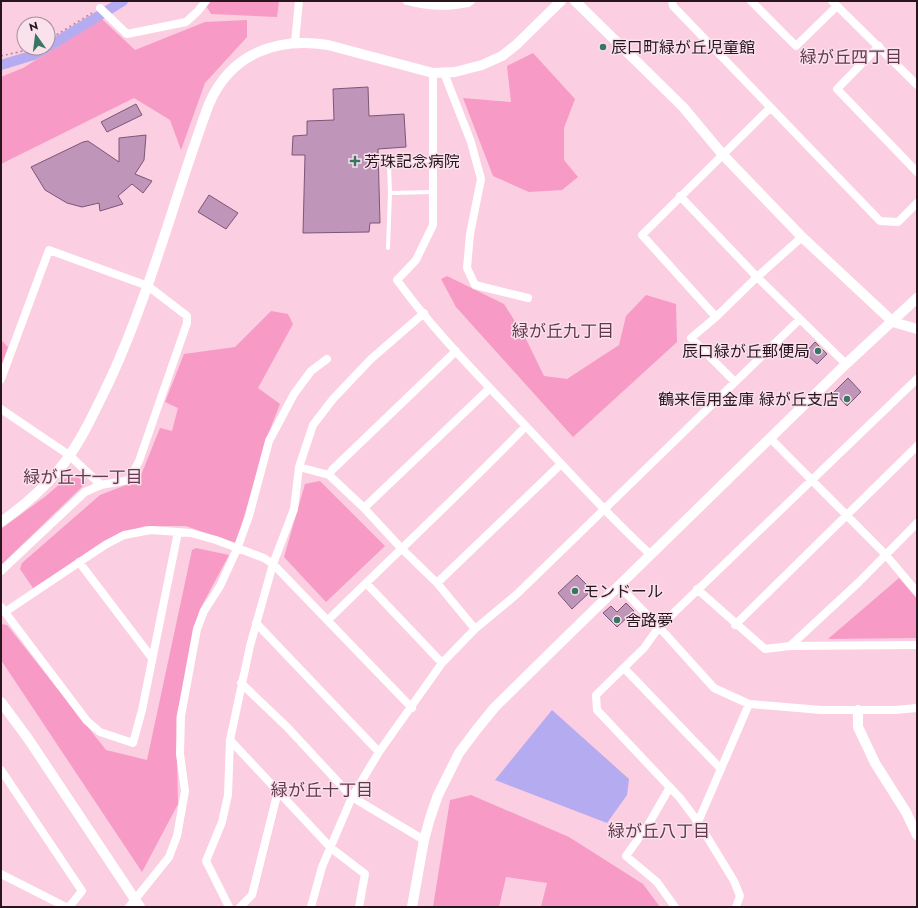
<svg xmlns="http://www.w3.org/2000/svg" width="918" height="908" font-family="Jost,'Noto Sans JP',sans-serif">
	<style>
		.green { fill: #f89ac6 }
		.water { fill: #b4abf0 }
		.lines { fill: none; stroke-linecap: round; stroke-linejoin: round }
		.canal { stroke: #b4abf0; stroke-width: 10 }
		.building { fill: #bf95b9; stroke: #7c5678 }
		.path { stroke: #af8b9b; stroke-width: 1.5; stroke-dasharray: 2 3; stroke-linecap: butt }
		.service { stroke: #fff; stroke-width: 4 }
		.minor { stroke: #fff; stroke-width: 8 }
		.tertiary { stroke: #fff; stroke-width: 10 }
		.poi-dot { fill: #387663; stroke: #f9e2ec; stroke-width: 1.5 }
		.labels { text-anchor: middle; stroke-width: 3; stroke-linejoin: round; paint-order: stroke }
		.poi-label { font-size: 16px; fill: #28151e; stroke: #f9e2ec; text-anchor: start }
		.neighbourhood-label { font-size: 17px; fill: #64384d; stroke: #f9e2ec }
	</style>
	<rect width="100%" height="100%" fill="#fbcee1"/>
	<path class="green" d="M203,1H279L277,17L211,14Z
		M102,19L135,50L205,22L247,20V37L205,83L181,150L170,120L134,98L1,164V77L23,68Z
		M533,53L575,99L564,128V160L578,177L562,190L529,192L493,176L463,98L511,102L507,66Z
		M447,276L504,304L525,337L544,376L567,379L619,345L626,316L646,295L676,304L677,342L573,437L456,307L441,279Z
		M271,311L288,314L293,324L258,388L280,404L267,437L236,544L186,526H145L121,533L33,588L20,569L22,563L100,495L139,480L160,428L172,431L178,408L165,402L184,354L235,347Z
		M1,340L8,347L1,366Z
		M72,473L86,483L1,565V529L46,496Z
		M320,481L385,546L326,602L284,557L305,484Z
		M196,548L229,555L199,611L176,718L178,804L142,872L1,660V624L7,625L106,750L147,760L192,550Z
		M899,578L917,599V638L828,639Z
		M471,795L569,837L643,884L660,907H541L547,883L506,877L499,907H433L450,800Z"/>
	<path class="water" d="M552,710L629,779L627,795L607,823L495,780Z"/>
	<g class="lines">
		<path class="canal" d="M48,47L123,1
			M1,65L34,55L46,48"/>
	</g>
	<path class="building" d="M368,87L369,116L404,114L406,147L378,149L380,223H370L369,232L303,233L305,155H292L293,136L307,135V121L334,120L333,89Z
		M136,104L142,115L107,132L101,122Z
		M146,135L144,160L135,174L152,181L143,193L132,184L118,196L123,204L100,211L99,203L82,207L67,203L45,190L31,167L83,142L88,141L119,162V138Z
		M209,195L238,213L226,229L198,212Z
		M815,342L827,354L817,364L805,353Z
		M848,378L861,392L847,406L834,392Z
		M577,575L592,590L572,609L558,593Z
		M626,603L634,611L617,627L603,613L611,606L617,612Z"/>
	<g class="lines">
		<path class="path" d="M48,40L92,13
			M1,56L36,48"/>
		<path class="service" d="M433,160L401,161L389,166L390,193L434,192
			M388,248L390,193"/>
		<path class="minor" d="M407,1C430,7 445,7 468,3L471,1
			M672,1L673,6L880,221L898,222L917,203
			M751,1L796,46L837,6
			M832,1L917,85
			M100,8L127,34L186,22L198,11L206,1
			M295,42L299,1
			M879,46L837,89L917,172
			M433,73V225L416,260L397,280C433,330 478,375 520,420C563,465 605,513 651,555
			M444,73L471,142L481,179L470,234L467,268L475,285L528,298
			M680,196L757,277L716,317L691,338L735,382
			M802,237L757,277L846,364
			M716,317L642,235L770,108
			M1,379L49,250L148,286L187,316V323L139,461L129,480L101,485L85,492L1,571
			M1,409L69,455L101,485
			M771,439L885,554L917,592
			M299,467L329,475L364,508L401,548L437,583L475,629
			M329,475L332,470L456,351
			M364,508L490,388
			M79,562L152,658
			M366,583L442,663
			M437,583L561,464
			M619,586L659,627L714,688L749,704L821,710H895L917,708
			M697,589L765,649L790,646L917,645
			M1,607L87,721L100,732L133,743L142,710L178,532
			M5,612L105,545L124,535L151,530L191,533L216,540L264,558L273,564L412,708
			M328,620C394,555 462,492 526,426
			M256,623L379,752
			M735,625L917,446
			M790,646L859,582L917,523
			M624,668L721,769
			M241,683L287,727L352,797L424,840
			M230,740L331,848L365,874L359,907
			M1,770L82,891L69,907
			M670,787L648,825L626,856L657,882L675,907
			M698,822L749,704
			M1,874L66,907
			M129,907L169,857L177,836L185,791L180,754L181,716L197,629L204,611L220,586L237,549L249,516L269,441L294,394L311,371L327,359
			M229,907L206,861L222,822L228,795L230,740L250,646L273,564L294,509L299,467L313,425L333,399L371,359L424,313
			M240,907L252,895L278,791
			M311,907L322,867L352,797L379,752L442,663L475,629L517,594L800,319
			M736,907L740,896L734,881L698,822L680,798L597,710L596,695L644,648L659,627L917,379"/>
		<path class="tertiary" d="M575,1L683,107L723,155L802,237L893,322L917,329
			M1,522C25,505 48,485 65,462C84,436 96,408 110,380C151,291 175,195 209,104C231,53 277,37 328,45L433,73L455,72L482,65L502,56L516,45L561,1
			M1,702L29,740L140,907
			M858,710V727L875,763L906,812L917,835
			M412,907L424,840L430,818L438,795L459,753L477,729L495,707L556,647L846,364L917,298"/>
	</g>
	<g class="poi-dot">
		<circle cx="603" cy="47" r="4"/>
		<path d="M353 155h4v4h4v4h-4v4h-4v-4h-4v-4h4z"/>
		<circle cx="818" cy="351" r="4"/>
		<circle cx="847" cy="399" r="4"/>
		<circle cx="575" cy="591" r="4"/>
		<circle cx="617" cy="620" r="4"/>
	</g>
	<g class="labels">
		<g class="poi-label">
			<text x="611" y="53">辰口町緑が丘児童館</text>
			<text x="364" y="167">芳珠記念病院</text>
			<text x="810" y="357" text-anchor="end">辰口緑が丘郵便局</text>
			<text x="839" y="405" text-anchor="end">鶴来信用金庫 緑が丘支店</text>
			<text x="583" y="597">モンドール</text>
			<text x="625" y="626">舎路夢</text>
		</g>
		<g class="neighbourhood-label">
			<text x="851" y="63">緑が丘四丁目</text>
			<text x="563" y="337">緑が丘九丁目</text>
			<text x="83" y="483">緑が丘十一丁目</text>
			<text x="322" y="796">緑が丘十丁目</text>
			<text x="659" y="837">緑が丘八丁目</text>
		</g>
	</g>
	<rect width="918" height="908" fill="none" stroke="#28151e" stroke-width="4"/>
	<g transform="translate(36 36) rotate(346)"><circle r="19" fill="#f9e2ec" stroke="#a5909a"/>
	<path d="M0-3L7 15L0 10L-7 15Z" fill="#387663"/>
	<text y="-6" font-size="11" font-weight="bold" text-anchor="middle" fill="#28151e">N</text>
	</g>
</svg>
